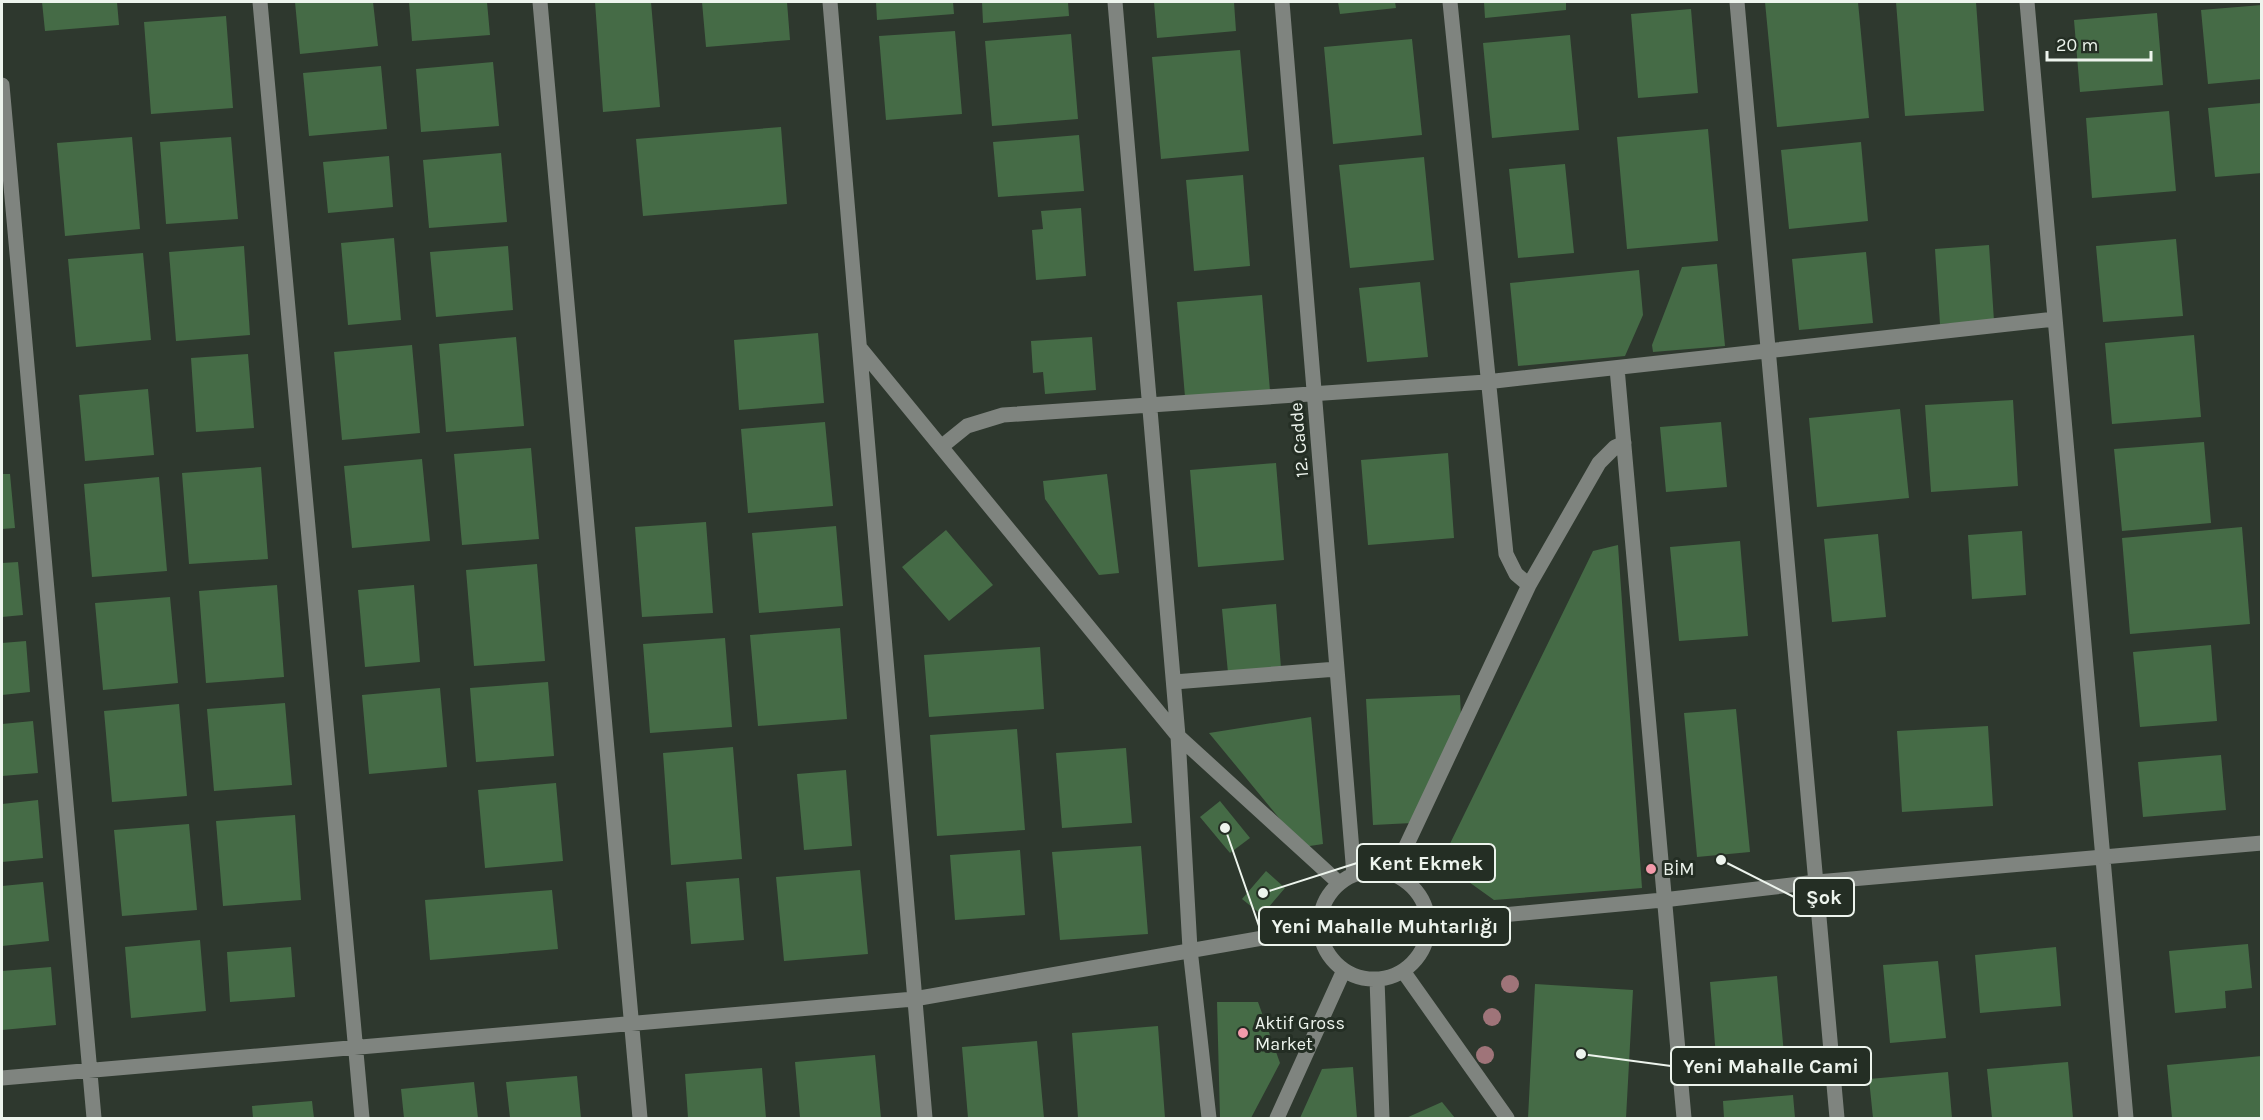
<svg xmlns="http://www.w3.org/2000/svg" width="2263" height="1120" font-family="Karla,sans-serif">
	<style>
		.building { fill: #456b46 }
		.lines { fill: none; stroke-linecap: round; stroke-linejoin: round }
		.minor { stroke: #7f847f; stroke-width: 15 }
		.tree { fill: #9f7479 }
		.poi-dot { fill: #f39aab; stroke: #242e24; stroke-width: 2 }
		.labels { text-anchor: middle; stroke-width: 6; stroke-linejoin: round; paint-order: stroke }
		.street-label { font-size: 18px; fill: #edf4ed; stroke: #242e24 }
		.poi-label { font-size: 18px; fill: #edf4ed; stroke: #242e24; text-anchor: start }
		.leader { fill: none; stroke: #edf4ed; stroke-width: 2 }
		.callout-dot { fill: #edf4ed; stroke: #242e24; stroke-width: 2 }
		.callout { fill: #242e24; stroke: #edf4ed; stroke-width: 2 }
		.callout-label { font-size: 20px; text-anchor: middle; font-weight: bold; fill: #edf4ed }
	</style>
	<rect width="100%" height="100%" fill="#2e382e"/>
	<path class="building" d="M42,2H117L119,25L45,31Z
		M295,2H373L378,46L300,54Z
		M409,2H487L490,35L412,41Z
		M595,2H651L660,107L603,112Z
		M702,2H787L790,40L706,47Z
		M876,2H953L954,14L877,20Z
		M982,2H1068L1069,16L983,23Z
		M1154,2H1234L1236,31L1157,38Z
		M1338,2H1395L1396,8L1340,14Z
		M1484,2H1566V10L1485,18Z
		M1765,2H1858L1869,118L1777,127Z
		M1896,2H1976L1984,111L1905,116Z
		M2262,5V79L2208,84L2201,10Z
		M1691,9L1698,93L1638,98L1631,14Z
		M2157,13L2163,85L2080,92L2074,20Z
		M226,16L233,108L151,114L144,22Z
		M955,31L962,114L886,120L879,36Z
		M1071,34L1078,119L992,126L985,41Z
		M1570,35L1579,130L1492,138L1483,43Z
		M1412,39L1422,135L1333,144L1324,47Z
		M1240,50L1249,151L1161,159L1152,57Z
		M493,62L499,126L421,132L416,69Z
		M381,66L387,129L309,136L303,73Z
		M2262,103V173L2215,177L2208,108Z
		M2169,111L2176,191L2092,198L2086,118Z
		M781,127L787,204L643,216L636,139Z
		M1708,129L1718,241L1627,249L1617,137Z
		M1079,135L1084,191L998,197L993,142Z
		M132,137L140,229L65,236L57,143Z
		M231,137L238,219L166,224L160,142Z
		M1861,142L1868,221L1789,229L1781,150Z
		M501,153L507,222L429,228L423,160Z
		M389,156L393,207L328,213L323,162Z
		M1424,157L1434,260L1350,268L1339,165Z
		M1565,164L1574,253L1518,258L1509,169Z
		M1243,175L1250,266L1194,271L1186,180Z
		M1081,208L1086,276L1036,280L1032,230L1043,229L1041,211Z
		M394,238L401,320L348,325L341,243Z
		M2176,239L2183,316L2103,322L2096,246Z
		M1989,245L1994,321L1940,324L1935,249Z
		M244,246L250,335L176,341L169,252Z
		M508,246L513,310L436,317L430,252Z
		M1866,252L1873,323L1799,330L1792,259Z
		M143,253L151,340L76,347L68,259Z
		M1717,264L1725,346L1653,352L1652,345L1682,267Z
		M1639,270L1643,315L1625,356L1518,366L1510,283Z
		M1420,282L1428,357L1367,362L1359,288Z
		M1262,295L1270,391L1185,397L1177,302Z
		M818,333L824,403L739,410L734,340Z
		M2194,335L2201,417L2112,424L2105,343Z
		M516,337L524,426L446,432L439,344Z
		M1092,337L1096,390L1045,394L1043,372L1033,373L1031,341Z
		M412,345L420,433L342,440L334,352Z
		M248,354L254,428L196,432L191,358Z
		M148,389L154,455L85,461L79,395Z
		M2013,400L2018,486L1931,492L1925,405Z
		M1900,409L1909,498L1817,507L1809,418Z
		M825,422L833,506L748,513L741,429Z
		M1721,422L1727,487L1666,492L1660,427Z
		M2204,442L2211,523L2122,531L2114,449Z
		M531,448L539,539L462,545L454,454Z
		M1448,453L1454,538L1368,545L1361,460Z
		M422,459L430,541L352,548L344,466Z
		M1276,463L1284,560L1198,567L1190,470Z
		M261,467L268,559L189,564L182,473Z
		M2,474H10L15,528L2,529Z
		M1107,474L1119,573L1099,575L1045,499L1043,481Z
		M159,477L167,571L92,577L84,484Z
		M706,522L713,613L642,617L635,527Z
		M836,526L843,606L759,613L752,533Z
		M2242,527L2250,624L2130,634L2122,538Z
		M946,530L993,585L949,621L902,567Z
		M2022,531L2026,595L1972,599L1968,535Z
		M1878,534L1886,617L1832,622L1824,539Z
		M1740,541L1748,636L1679,641L1670,547Z
		M1618,545L1642,888L1494,900L1441,862L1593,551Z
		M18,562L23,615L2,617V563Z
		M537,564L545,661L474,666L466,570Z
		M277,585L284,677L206,683L199,591Z
		M414,585L420,662L365,667L358,590Z
		M170,597L178,683L103,690L95,603Z
		M1276,604L1281,668L1228,673L1222,609Z
		M840,628L847,719L758,726L750,635Z
		M725,638L732,727L650,733L643,644Z
		M26,641L30,692L2,695V643Z
		M2211,645L2217,721L2140,727L2133,652Z
		M1040,647L1044,709L929,717L924,655Z
		M548,682L554,756L476,762L470,688Z
		M440,688L447,767L369,774L362,695Z
		M1460,695L1461,717L1412,823L1373,825L1366,699Z
		M285,703L292,785L214,791L207,709Z
		M179,704L187,796L112,802L104,711Z
		M1736,709L1750,852L1697,857L1684,713Z
		M1311,717L1323,844L1303,847L1209,733Z
		M33,721L38,773L2,776V724Z
		M1988,726L1993,806L1902,812L1897,731Z
		M1017,729L1025,830L937,836L930,735Z
		M733,747L742,859L671,865L663,753Z
		M1126,748L1132,823L1062,828L1056,753Z
		M2221,755L2226,810L2143,817L2138,762Z
		M846,770L852,846L804,850L797,774Z
		M556,783L563,861L485,868L478,790Z
		M38,800L43,858L2,862V804Z
		M1220,801L1250,838L1230,853L1200,817Z
		M295,815L301,900L223,906L216,821Z
		M189,824L197,910L122,916L114,830Z
		M1141,846L1148,934L1060,940L1052,852Z
		M1020,850L1025,915L955,920L950,855Z
		M860,870L868,954L784,961L776,877Z
		M1266,871L1285,888L1262,915L1242,899Z
		M739,878L744,940L691,944L686,882Z
		M43,882L49,941L2,946V886Z
		M552,890L558,949L430,960L425,900Z
		M200,940L206,1011L131,1018L125,947Z
		M2248,944L2252,988L2225,991L2226,1008L2175,1013L2169,951Z
		M291,947L295,997L230,1002L227,952Z
		M2056,947L2061,1006L1980,1013L1975,955Z
		M1938,961L1946,1038L1890,1043L1883,965Z
		M51,967L56,1025L2,1030V971Z
		M1777,976L1786,1077L1718,1082L1710,982Z
		M1535,984L1633,990L1626,1118H1528Z
		M1217,1002H1258L1280,1063L1251,1118H1220Z
		M1158,1026L1165,1118H1078L1072,1033Z
		M1037,1041L1044,1118H968L962,1047Z
		M875,1055L881,1118H800L795,1062Z
		M2262,1056V1118H2172L2167,1065Z
		M2068,1062L2073,1118H1992L1987,1069Z
		M1353,1067L1357,1118H1300L1322,1069Z
		M762,1068L766,1118H688L685,1074Z
		M1948,1072L1952,1118H1873L1869,1079Z
		M577,1076L581,1118H510L506,1082Z
		M474,1082L478,1118H404L401,1089Z
		M1793,1095L1795,1118H1724L1723,1101Z
		M312,1101L314,1118H253L252,1106Z
		M1442,1102L1455,1118H1406Z"/>
	<g class="lines">
		<path class="minor" d="M260,2L362,1118
			M540,2L640,1118
			M830,2L925,1118
			M1115,2L1178,736L1190,949L1209,1118
			M1282,2L1354,875
			M1450,2L1506,554L1516,574L1529,585
			M1737,2L1837,1118
			M2027,2L2126,1118
			M2,85L94,1118
			M860,348L1178,736L1339,883
			M1617,368L1684,1118
			M941,447L967,426L1003,415L1486,382L2055,319
			M1174,682L1337,669
			M1320 925a54 54 0 1 1 108 0a54 54 0 1 1-108 0Z
			M1393,874L1529,585L1599,463L1615,447L1624,443
			M1428,922L1663,900L1817,882L2262,843
			M1403,971L1507,1118
			M1377,979L1382,1118
			M2,1078L914,999L1320,928
			M1277,1118L1344,970"/>
	</g>
	<g class="tree">
		<circle cx="1510" cy="984" r="9"/>
		<circle cx="1492" cy="1017" r="9"/>
		<circle cx="1485" cy="1055" r="9"/>
	</g>
	<g class="poi-dot">
		<circle cx="1651" cy="869" r="6"/>
		<circle cx="1243" cy="1033" r="6"/>
	</g>
	<g class="labels">
		<g class="street-label">
			<text transform="translate(1299 440) rotate(-95)" y="6">12. Cadde</text>
		</g>
		<g class="poi-label">
			<text x="1663" y="875">BİM</text>
			<text x="1255" y="1029">Aktif Gross<tspan x="1255" dy="21">Market</tspan></text>
		</g>
	</g>
	<path class="leader" d="M1263 893L1357 863M1721 860L1794 897M1225 828L1259 926M1581 1054L1671 1066"/>
	<g class="callout-dot">
		<circle cx="1263" cy="893" r="6"/>
		<circle cx="1721" cy="860" r="6"/>
		<circle cx="1225" cy="828" r="6"/>
		<circle cx="1581" cy="1054" r="6"/>
	</g>
	<g class="callout">
		<rect x="1357" y="844" width="138" height="38" rx="6"/>
		<rect x="1794" y="878" width="60" height="38" rx="6"/>
		<rect x="1259" y="907" width="251" height="38" rx="6"/>
		<rect x="1671" y="1047" width="200" height="38" rx="6"/>
	</g>
	<g class="callout-label">
		<text x="1426" y="870">Kent Ekmek</text>
		<text x="1824" y="904">Şok</text>
		<text x="1385" y="933">Yeni Mahalle Muhtarlığı</text>
		<text x="1771" y="1073">Yeni Mahalle Cami</text>
	</g>
	<rect width="2263" height="1120" fill="none" stroke="#edf4ed" stroke-width="6"/>
	<path d="M2047 51v9h104v-9" fill="none" stroke="#edf4ed" stroke-width="3"/>
	<text x="2056" y="51" font-size="18" fill="#edf4ed" stroke="#242e24" stroke-width="4.5" paint-order="stroke">20 m</text>
</svg>
